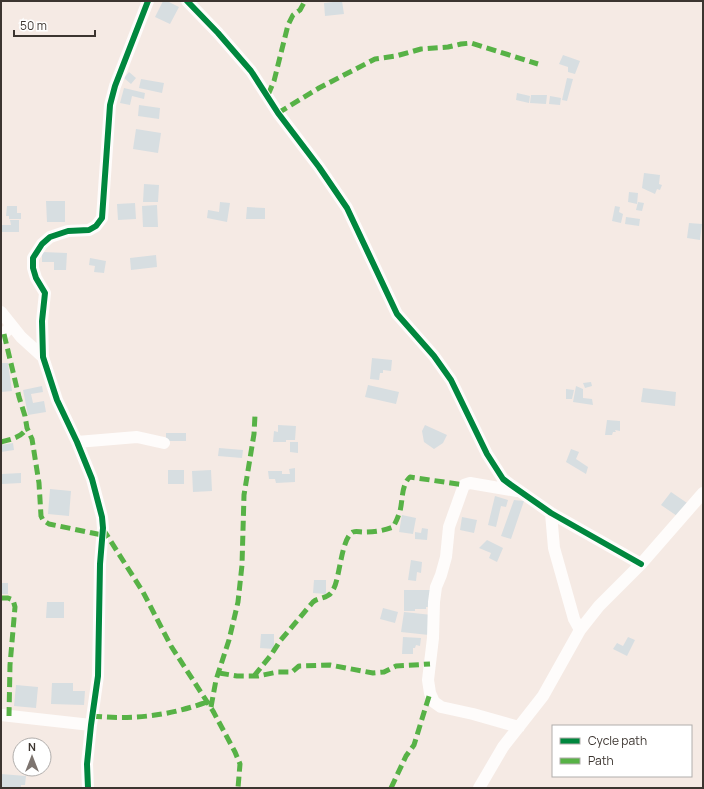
<svg xmlns="http://www.w3.org/2000/svg" width="704" height="789" font-family="Manrope,sans-serif">
	<style>
		.building { fill: #d7dee1 }
		.lines { fill: none; stroke-linecap: round; stroke-linejoin: round }
		.street { stroke: #fefcfb; stroke-width: 12 }
		.quiet { stroke: #57b246; stroke-width: 5; stroke-dasharray: 10 5; stroke-linecap: butt }
		.cycleway-casing { stroke: #fff; stroke-width: 8 }
		.cycleway { stroke: #00873e; stroke-width: 6 }
	</style>
	<rect width="100%" height="100%" fill="#f5eae4"/>
	<path class="building" d="M163,1H167L179,7L170,24L155,17Z
		M342,1L344,14L325,16L324,3Z
		M563,55L580,61L575,74L568,72V67L559,64Z
		M129,72L136,78L131,84L124,78Z
		M567,78L573,79L567,101L562,100Z
		M141,79L164,83L162,93L139,88Z
		M124,88L145,93L144,99L132,96L130,105L120,103Z
		M517,93L530,96L529,103L516,100Z
		M531,95H547L546,104L530,103Z
		M550,96L561,98L560,105L549,104Z
		M139,105L160,108L159,119L138,116Z
		M136,129L161,133L158,153L133,149Z
		M644,173L660,175L659,184L662,185L660,190L657,189L655,194L642,188Z
		M144,184L159,185L158,202H143Z
		M629,192L638,193L637,204L628,202Z
		M46,201H65V222H47Z
		M220,202L230,203L227,222L207,218L208,210L219,212Z
		M638,202L644,203L642,211L636,210Z
		M135,203L136,219L118,220L117,204Z
		M157,205L158,227H143L142,206Z
		M7,206H17V213H21V219H9V216H6Z
		M615,206L620,207L619,212L623,214L621,223L612,221Z
		M247,207L265,208V219H246Z
		M626,217L640,219L639,226L625,224Z
		M10,220H19V232H1V225H11Z
		M689,223L702,224L700,240L687,238Z
		M42,252L67,253L66,270H54V262H42Z
		M156,255L157,267L131,270L130,258Z
		M90,258L106,261L104,273L94,272L95,266L89,265Z
		M372,358L392,360L391,371L383,370V373H380L379,380L370,379Z
		M1,363H8L12,391L1,392Z
		M591,382L592,386L585,388L583,383Z
		M368,385L399,392L396,404L365,397Z
		M42,386L43,392L31,394L33,403L44,401L46,412L28,415L23,390Z
		M576,386L583,389V398L592,399L593,405L573,402Z
		M643,388L676,392L675,406L641,402Z
		M566,389L574,390L572,399H566Z
		M607,420L620,421V431L615,430L616,432H613L612,435H605Z
		M278,425L296,426L295,440H286V442H273L274,431L278,432Z
		M425,425L447,435L443,443L434,449L424,442L422,431Z
		M166,433H186V441H166Z
		M290,442H298V453L290,452Z
		M13,443L14,450L1,452V445Z
		M219,448L243,450L242,458L218,456Z
		M571,449L579,452L576,459L588,467L586,474L566,462Z
		M295,468V482L276,483L275,479H269L268,471H282V474H290L289,469Z
		M168,470H184V484H168Z
		M211,470L212,491L193,492L192,471Z
		M21,473V483L2,484V474Z
		M50,489L71,491L69,516L48,514Z
		M671,492L690,505L680,518L661,505Z
		M495,496L508,500L506,507L501,506L496,527L488,525Z
		M514,500L524,501L511,539L501,536Z
		M402,515L416,518L413,534L399,532Z
		M462,517L477,520L474,533L460,530Z
		M422,528L428,529L427,540L415,539V532L421,533Z
		M487,540L503,548L497,562L489,558L491,553L479,548Z
		M411,560L422,562L421,573L417,572L416,581L408,580Z
		M314,580H326V594L313,593Z
		M1,583H8V594H1Z
		M404,590H432V607H426V609H415V611H404Z
		M47,602H64V618H46Z
		M383,608L398,612L395,623L380,619Z
		M404,612L432,615L429,635L401,632Z
		M261,634H274V649L260,648Z
		M403,637L421,638L420,646L416,645L415,648H413V654H402Z
		M628,637L635,640L627,656L613,649L617,643L623,646Z
		M52,683H73V691H85L84,705L51,704Z
		M16,685L38,687L36,708L14,706Z
		M1,774L26,776L25,785H21V788H1Z"/>
	<g class="lines">
		<path class="street" d="M187,1L218,33L251,71L278,113L319,167L347,208L397,314L434,356L451,380L487,454L503,479L511,485L551,513L641,564
			M1,312L21,337L43,357
			M1,337L11,326
			M77,442L137,437L164,443
			M517,491L470,483L464,485L449,527L446,557L441,575L436,587L434,602L433,638L428,680L430,693L434,702L441,707L473,714L519,727
			M551,513L554,548L574,619L580,630
			M1,715L91,725
			M88,788L87,764L91,725L98,676L100,564L103,528L102,517L92,479L77,442L57,400L43,357L42,321L45,293L36,278L33,268V258L42,244L50,237L68,231L89,230L96,226L102,218L110,105L115,86L148,1
			M479,788L503,747L543,696L580,630L599,606L641,564L703,493"/>
		<path class="quiet" d="M268,95L274,81L288,25L293,15L300,10L305,1
			M278,113L319,88L375,59L396,56L421,49L448,47L461,44L471,43L538,64
			M4,334L19,397L25,416L27,428L32,439L39,483L41,516L43,520L49,524L102,535
			M1,442C11,439 21,438 27,428
			M103,529L143,592L171,646L213,711L235,752L240,764L238,788
			M1,598H8L13,600L15,607L10,665L9,716
			M219,673L237,676H258L278,672H292L299,666L330,665L373,673L384,672L396,666L430,664
			M254,676L271,655L280,641L313,602C319,597 329,599 333,590C340,579 341,538 353,532C356,531 360,532 363,532C373,532 383,531 393,527C396,522 398,517 400,511C403,500 401,485 410,477L464,485
			M211,707L216,680L229,640L238,602L242,565L244,495L254,434L255,415
			M92,716C133,720 168,716 207,702
			M391,788L406,756L414,745L430,693"/>
		<g class="cycleway-casing">
			<path id="cycleway" d="M187,1L218,33L251,71L278,113L319,167L347,208L397,314L434,356L451,380L487,454L503,479L511,485L551,513L641,564
				M88,788L87,764L91,725L98,676L100,564L103,528L102,517L92,479L77,442L57,400L43,357L42,321L45,293L36,278L33,268V258L42,244L50,237L68,231L89,230L96,226L102,218L110,105L115,86L148,1"/>
		</g>
		<use href="#cycleway" class="cycleway"/>
	</g>
	<rect width="704" height="789" fill="none" stroke="#3c3530" stroke-width="4"/>
	<rect x="552" y="725" width="140" height="52" fill="#ffffff" stroke="#b1aeac"/>
	<rect x="560" y="738" width="20" height="6" fill="#00873e" stroke="#b1aeac"/>
	<text x="588" y="745" font-size="12" fill="#3c3530">Cycle path</text>
	<rect x="560" y="758" width="20" height="6" fill="#57b246" stroke="#b1aeac"/>
	<text x="588" y="765" font-size="12" fill="#3c3530">Path</text>
	<g transform="translate(32 757)"><circle r="19" fill="#ffffff" stroke="#b1aeac"/>
	<path d="M0-3L7 15L0 10L-7 15Z" fill="#7d746f"/>
	<text y="-6" font-size="11" font-weight="bold" text-anchor="middle" fill="#3c3530">N</text>
	</g>
	<path d="M14 30v6h81v-6" fill="none" stroke="#3c3530" stroke-width="2"/>
	<text x="20" y="30" font-size="12" fill="#3c3530" stroke="#ffffff" stroke-width="3" paint-order="stroke">50 m</text>
</svg>
